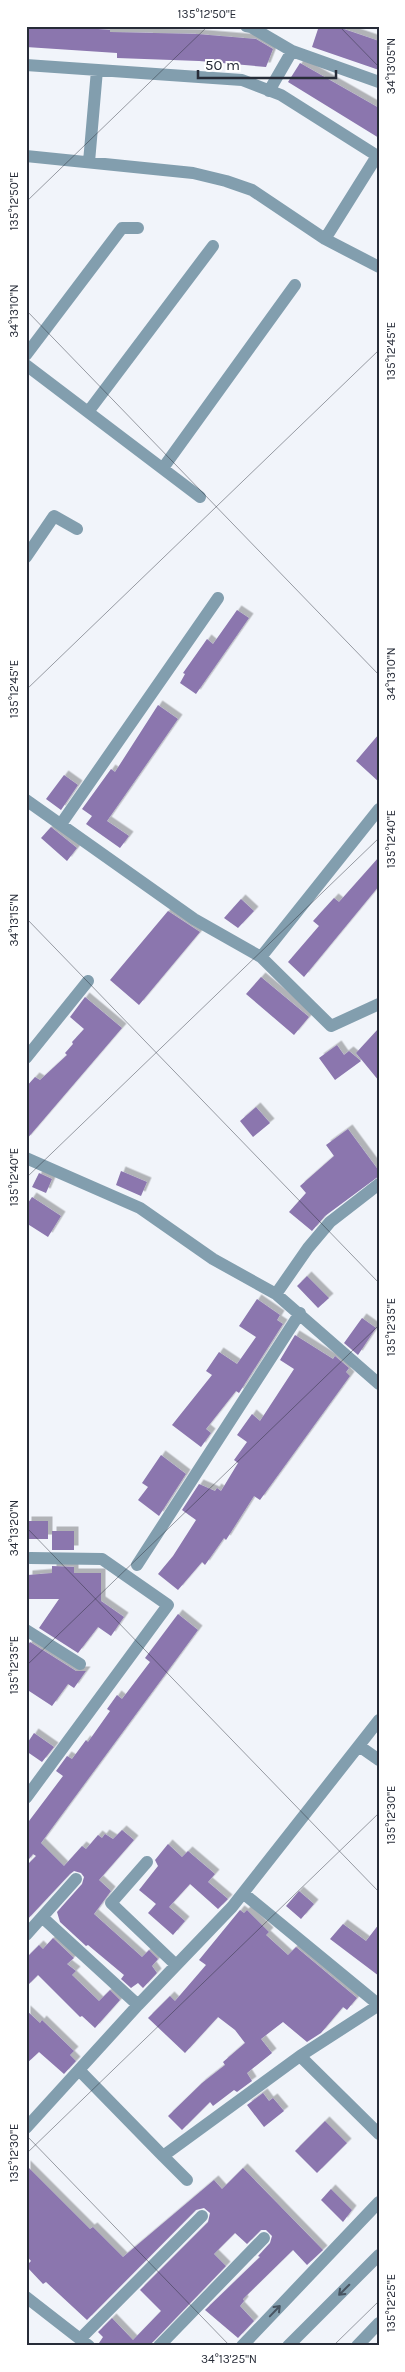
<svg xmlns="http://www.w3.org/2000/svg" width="405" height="2372" font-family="Karla,sans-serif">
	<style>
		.building { fill: #8b76ae; filter: url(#shadow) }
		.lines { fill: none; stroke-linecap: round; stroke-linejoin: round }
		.minor { stroke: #829eae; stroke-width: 12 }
		.oneway { stroke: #475461 }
		.ticks { fill: none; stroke: #272c38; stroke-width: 1; stroke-opacity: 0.45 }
		.neatline { fill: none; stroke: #272c38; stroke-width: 2 }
		.ticks-label { font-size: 12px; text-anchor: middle; fill: #272c38 }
	</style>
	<defs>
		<filter id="shadow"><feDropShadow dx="4.5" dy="-4.5" stdDeviation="0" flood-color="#0004"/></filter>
	</defs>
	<rect width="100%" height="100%" fill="#f1f4fa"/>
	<path class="building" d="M26,26H62L110,30V32L197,34L256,39L273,49L266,67L199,61L117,58V53L26,47Z
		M319,26H335L379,41V70L312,47Z
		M300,63L379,108V138L288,82Z
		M237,610L249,618L196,694L180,683L185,674L183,673L207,639L213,644Z
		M158,705L178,719L107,821L129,836L120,848L86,824L92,816L82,809L111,769L115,772Z
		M379,734V782L356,761Z
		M64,775L78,785L61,810L46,799Z
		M51,827L77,848L67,861L41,838Z
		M379,857V886L304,977L288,962L319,926L313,921L334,898L339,902Z
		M241,899L254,911L238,928L224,918Z
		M168,911L200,932L139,1005L110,980Z
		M261,977L309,1017L294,1035L246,994Z
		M85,997L122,1028L26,1140V1087L35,1077L40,1080L67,1055L65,1053L73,1044L72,1042L84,1029L70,1017Z
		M379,1028V1081L356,1053Z
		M337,1045L344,1055L349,1051L361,1061L335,1080L319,1058Z
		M256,1107L270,1123L253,1137L240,1121Z
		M348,1129L379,1171V1176L325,1216L312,1231L289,1212L306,1193L300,1186L334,1156L326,1145Z
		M121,1171L147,1182L141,1196L116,1185Z
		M39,1173L52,1179L46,1193L32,1187Z
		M32,1197L61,1216L48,1237L26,1223V1206Z
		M307,1276L329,1298L318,1308L297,1286Z
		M257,1299L280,1315L277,1320L283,1324L239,1393L236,1391L206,1429L211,1433L201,1447L172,1425L212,1375L206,1371L219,1352L237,1364L256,1337L239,1326Z
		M362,1318L376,1328L358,1355L344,1343Z
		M295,1335L333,1359L335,1356L349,1368L346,1372L350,1376L260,1500L254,1496L226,1540L224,1538L205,1565L202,1562L178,1590L158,1574L173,1556L196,1520L182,1510L199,1484L215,1491L217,1488L221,1491L238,1463L234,1460L247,1442L237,1435L252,1414L260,1421L294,1369L280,1360Z
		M161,1455L186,1474L159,1516L138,1500L148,1487L142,1483Z
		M27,1521H48V1539H27Z
		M52,1531H74V1550H52Z
		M52,1566L74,1567V1573H101V1601L124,1617L111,1636L98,1627L78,1653L39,1628L59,1599H27L28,1575L52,1573Z
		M178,1614L198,1630L41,1843L64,1866L82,1846L86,1849L98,1835L102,1838L105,1834L113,1839L122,1830L134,1840L99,1880L111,1891L94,1914L142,1957L149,1950L158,1959L152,1966L157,1973L143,1988L138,1983L131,1988L121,1979L124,1975L88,1945L86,1946L60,1922L57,1912L82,1884L84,1877L81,1873L74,1871L70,1874L26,1921V1866L36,1856L33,1854L26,1863V1825L63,1776L56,1771L67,1756L72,1759L86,1740L88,1742L110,1711L107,1709L117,1695L122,1699L150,1662L145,1658Z
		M30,1642L76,1671H86L74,1688L68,1684L52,1706L26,1689V1648Z
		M34,1733L54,1747L42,1762L26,1751V1745Z
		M168,1844L182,1857L188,1851L215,1874L208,1882L228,1899L218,1909L190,1884L169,1907L185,1921L173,1935L148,1913L156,1904L139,1890L158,1866L155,1860Z
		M299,1891L314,1904L301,1919L286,1906Z
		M240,1910L244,1913L247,1910L269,1932L266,1935L288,1955L296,1947L357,1998L347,2010L343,2007L321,2033L307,2042L283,2022L261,2039L272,2053L247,2073L252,2081L237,2092L234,2090L213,2106L210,2102L182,2130L168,2116L202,2083L225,2065L223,2062L245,2043L235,2030L218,2017L185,2053L148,2018L170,1996L175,2001L206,1965L199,1960Z
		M343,1924L366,1941L379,1924V1976L330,1939Z
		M53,1938L74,1958L67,1964L76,1971L72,1975L99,2001L110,1990L120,2000L95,2028L82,2016L80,2017L38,1975L26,1987V1958L39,1945L43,1949Z
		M26,2010L40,2023L42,2020L74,2051L70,2055L76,2061L64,2074L39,2052L26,2064Z
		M263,2093L269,2101L273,2098L284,2111L264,2127L247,2105Z
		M325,2121L347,2143L317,2173L295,2151Z
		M26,2165L90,2229L93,2227L123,2257L214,2180L222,2189L243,2168L323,2250L307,2265L293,2250L243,2299L244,2301L240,2306L254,2321L238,2338L205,2310L260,2257L258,2256L270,2243L272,2236L266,2230H261L247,2244L235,2233L214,2254L226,2266L149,2346H97L103,2337L98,2332L112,2318L133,2340L161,2311L140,2290L208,2222L210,2213L204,2208L196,2210L87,2320L46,2282L43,2284L26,2266L31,2261L26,2255Z
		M331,2189L352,2210L343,2222L321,2200Z"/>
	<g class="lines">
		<path class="minor" d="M246,26L251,27L292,51L379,82
			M26,65L242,80L281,95L379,157
			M269,91L292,51
			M26,156L193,173L226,181L252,190L325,239L379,267
			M89,162L97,70
			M325,239L377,156
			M26,355L122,228H138
			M26,365L200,497
			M88,412L213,246
			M163,468L295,285
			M26,557L54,516L77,529
			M26,800L194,919L261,957L331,1026L379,1004
			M61,824L218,598
			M261,957L379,809
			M26,1058L88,981
			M26,1158L140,1208L213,1259L276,1294L379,1384
			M276,1294L308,1248L330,1222L379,1184
			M137,1565L300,1313
			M26,1630L80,1664
			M359,1746L379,1760
			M26,1798L168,1605L102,1559L30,1558
			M147,1862L111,1903L176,1965
			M42,1917L138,2005
			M26,1935L76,1879
			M300,2056L379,2134
			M79,2070L163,2156L300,2056L379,2005L243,1893
			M26,2128L138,2005L232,1907L379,1720
			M163,2156L187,2180
			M26,2297L89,2346
			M80,2339L202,2216
			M159,2346L264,2238
			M242,2346L379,2202
			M288,2346L379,2255
			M357,2346L379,2323"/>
	</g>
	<defs><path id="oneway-shaft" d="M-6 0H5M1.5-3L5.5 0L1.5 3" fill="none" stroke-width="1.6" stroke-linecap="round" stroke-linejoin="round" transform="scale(1.25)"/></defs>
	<g class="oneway">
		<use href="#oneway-shaft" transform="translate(344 2290) rotate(135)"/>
		<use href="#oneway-shaft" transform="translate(275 2311) rotate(-46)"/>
	</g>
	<path class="ticks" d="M339,26L379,67M26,202L208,26M26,310L379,675M26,690L379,350M26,918L379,1283M26,1178L379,838M26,1527L379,1892M26,1666L379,1325M26,2135L230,2346M26,2154L379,1813M333,2346L379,2301"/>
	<rect width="405" height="2372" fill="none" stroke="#ffffff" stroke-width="55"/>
	<path d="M198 70v8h138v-8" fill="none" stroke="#272c38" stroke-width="2.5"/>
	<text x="205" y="70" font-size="15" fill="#272c38" stroke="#ffffff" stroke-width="4" paint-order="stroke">50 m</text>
	<rect x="28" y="28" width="350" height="2316" class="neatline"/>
	<g class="ticks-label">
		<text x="207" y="18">135°12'50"E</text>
		<text transform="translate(391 66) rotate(-90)" y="4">34°13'05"N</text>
		<text transform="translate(14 201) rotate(-90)" y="4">135°12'50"E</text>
		<text transform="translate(14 311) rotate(-90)" y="4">34°13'10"N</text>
		<text transform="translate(391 351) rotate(-90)" y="4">135°12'45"E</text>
		<text transform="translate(391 674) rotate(-90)" y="4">34°13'10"N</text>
		<text transform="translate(14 689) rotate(-90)" y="4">135°12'45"E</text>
		<text transform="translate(391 839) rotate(-90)" y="4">135°12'40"E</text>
		<text transform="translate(14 920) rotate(-90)" y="4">34°13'15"N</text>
		<text transform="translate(14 1177) rotate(-90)" y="4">135°12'40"E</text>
		<text transform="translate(391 1327) rotate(-90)" y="4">135°12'35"E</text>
		<text transform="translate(14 1528) rotate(-90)" y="4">34°13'20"N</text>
		<text transform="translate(14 1665) rotate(-90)" y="4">135°12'35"E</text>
		<text transform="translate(391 1815) rotate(-90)" y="4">135°12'30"E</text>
		<text transform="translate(14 2153) rotate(-90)" y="4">135°12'30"E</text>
		<text transform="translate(391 2303) rotate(-90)" y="4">135°12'25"E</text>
		<text x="229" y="2363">34°13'25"N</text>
	</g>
</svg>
